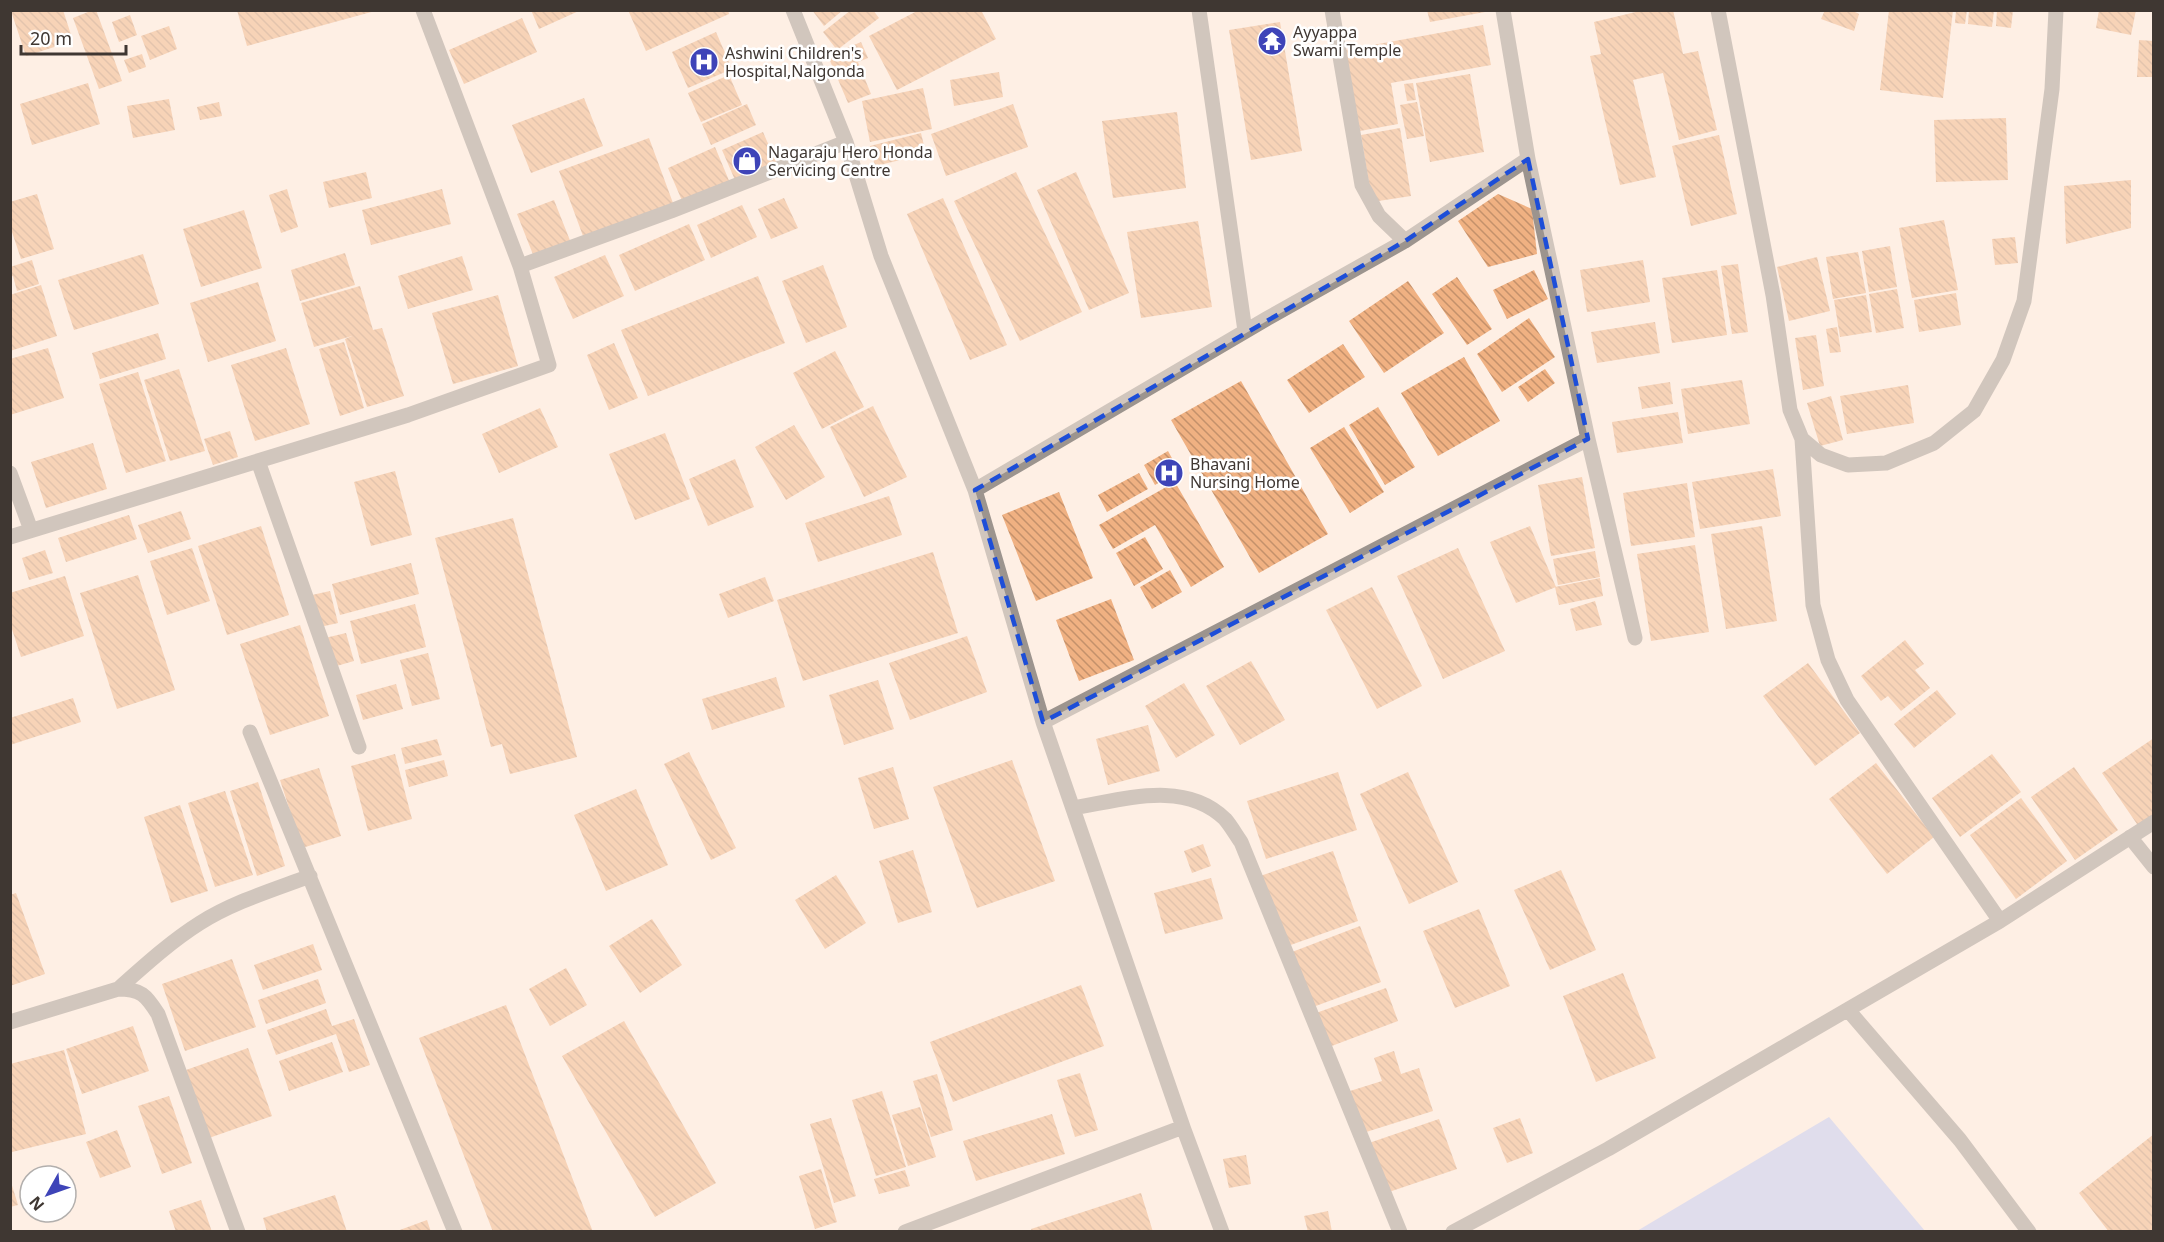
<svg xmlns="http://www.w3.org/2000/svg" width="2164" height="1242" font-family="'Noto Sans',sans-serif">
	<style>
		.green { fill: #bcc7f5 }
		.building { fill: url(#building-back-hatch) }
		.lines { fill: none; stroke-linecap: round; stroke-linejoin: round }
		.minor { stroke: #9c948e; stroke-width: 15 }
		.marked { fill: none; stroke: #1d4ed8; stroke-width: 4.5; stroke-dasharray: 12 8; stroke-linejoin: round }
		.labels { text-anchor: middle; stroke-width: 5; stroke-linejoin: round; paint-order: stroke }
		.poi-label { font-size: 16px; fill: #3f3732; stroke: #fff; text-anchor: start }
	</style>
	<defs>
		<pattern id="building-back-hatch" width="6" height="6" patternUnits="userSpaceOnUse" patternTransform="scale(1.5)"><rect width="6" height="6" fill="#f0b182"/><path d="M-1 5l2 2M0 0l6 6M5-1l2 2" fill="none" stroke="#c4916b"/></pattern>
	</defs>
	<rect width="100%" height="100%" fill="#feefe4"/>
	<path class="green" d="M1829,1117L1925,1231H1637Z"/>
	<path class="building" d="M63,10L73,41L26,56L11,11Z
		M93,10H96L122,81L99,89L73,18Z
		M237,10H374L375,11L247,46Z
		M531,10H581L539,29Z
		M628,10H728L729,14L646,51Z
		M812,10H843L824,26Z
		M851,10H873L879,18L837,50L823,32Z
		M919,10H981L996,39L897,90L869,36Z
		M1427,10H1485V12L1430,22Z
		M1644,10H1673L1683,54L1698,51L1717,130L1679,140L1663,73L1633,80L1656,177L1620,185L1590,56L1601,54L1594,22Z
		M1825,10H1851L1859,14L1854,31L1821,19Z
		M1889,10H1953L1943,98L1880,90Z
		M1956,10H1967L1965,24L1955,23Z
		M1969,10H1994L1992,27L1968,24Z
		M1997,10H2013L2011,28L1996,26Z
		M2099,10H2136L2131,35L2096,28Z
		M130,15L137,35L119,42L112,22Z
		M522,18L537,52L464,84L449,50Z
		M1280,22L1302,151L1251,160L1229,30Z
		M1483,25L1491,65L1391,83L1398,124L1360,131L1345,50Z
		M169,26L177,49L150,60L141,36Z
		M716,32L732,69L688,88L672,52Z
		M2139,40L2154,41V77H2137Z
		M861,42L868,58L858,62L871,94L848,103L828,56Z
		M142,54L146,67L129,73L124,60Z
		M999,72L1003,97L954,106L950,80Z
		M1470,74L1484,152L1430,162L1416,83Z
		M729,75L742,105L701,122L688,93Z
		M88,83L100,124L32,145L20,104Z
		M1413,83L1416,100L1407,101L1404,84Z
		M923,88L932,129L870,142L862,101Z
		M584,98L603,146L531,173L512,125Z
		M169,99L175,130L133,138L127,106Z
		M219,102L222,116L200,120L197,107Z
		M1417,102L1424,136L1407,139L1400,105Z
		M747,104L756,125L711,145L702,124Z
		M1013,104L1028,147L946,176L931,134Z
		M1177,112L1186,188L1113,198L1102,121Z
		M2006,118L2008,180L1936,182L1934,120Z
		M1400,128L1411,196L1372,202L1361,135Z
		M763,132L776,162L735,180L722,150Z
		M921,133L926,154L875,166L870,146Z
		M1719,135L1737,214L1691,226L1672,146Z
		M649,138L673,203L583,236L559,171Z
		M715,147L730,183L683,203L668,168Z
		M366,172L372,198L329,208L323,182Z
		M1016,172L1082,312L1020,341L954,201Z
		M1076,172L1129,293L1089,310L1037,190Z
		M2131,180V228L2066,244L2064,186Z
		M287,189L298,227L281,233L269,195Z
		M442,189L451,224L371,245L362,210Z
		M37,194L54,249L21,259L10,226V202Z
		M1498,194L1532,209L1537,254L1488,267L1458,221Z
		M784,198L798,228L771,239L758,209Z
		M943,198L1007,345L970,360L907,214Z
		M554,200L571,243L534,257L517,214Z
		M742,205L757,237L711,258L697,225Z
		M244,210L262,268L201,287L183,229Z
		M1944,220L1958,290L1912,298L1899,228Z
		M1198,221L1212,307L1141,318L1127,232Z
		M689,224L705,260L635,291L619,255Z
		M2015,237L2018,263L1995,265L1992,239Z
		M1890,246L1897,287L1869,292L1862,251Z
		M1858,252L1866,293L1833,299L1826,257Z
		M345,253L355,285L300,301L291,270Z
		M143,254L159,304L74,330L58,280Z
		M605,255L624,296L573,319L554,277Z
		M462,256L473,290L408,309L398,276Z
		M1817,257L1830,311L1789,321L1777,267Z
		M32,260L39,284L17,291L13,276L10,277V267Z
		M1643,260L1650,302L1587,312L1580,270Z
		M1738,264L1748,332L1732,334L1721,266Z
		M823,265L847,327L806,343L782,281Z
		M1534,270L1548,299L1507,319L1493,290Z
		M1717,270L1727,335L1672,343L1662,278Z
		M758,276L785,343L648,396L621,330Z
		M1457,277L1492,329L1467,345L1432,294Z
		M1408,281L1444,333L1384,373L1349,321Z
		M258,282L276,341L208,362L190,303Z
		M41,285L57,336L10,351V295Z
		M360,286L373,330L382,328L404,396L367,407L345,339L352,336L314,347L301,303Z
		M1897,289L1904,328L1876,333L1869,294Z
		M1956,293L1961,325L1919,332L1914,300Z
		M498,295L518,366L453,384L432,313Z
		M1866,295L1872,332L1840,337L1834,300Z
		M1529,318L1555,357L1502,392L1477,354Z
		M1655,322L1660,353L1597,363L1591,332Z
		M1837,327L1841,352L1830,353L1826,329Z
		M158,333L166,359L100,379L92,353Z
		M1816,335L1824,386L1803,390L1795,338Z
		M344,342L364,408L340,416L319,349Z
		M614,343L638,398L609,410L587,355Z
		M1343,344L1365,377L1309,413L1287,380Z
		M48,348L64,398L10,415V359Z
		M286,348L310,424L255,441L231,365Z
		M835,351L864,407L822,429L793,373Z
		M1464,357L1500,421L1438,456L1401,393Z
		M179,369L205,451L170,461L144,380Z
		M1545,369L1555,383L1528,402L1518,387Z
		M138,372L166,461L126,473L99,384Z
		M1742,380L1750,424L1688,434L1681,389Z
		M1241,381L1328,534L1259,573L1171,420Z
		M1670,382L1673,404L1642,409L1638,387Z
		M1908,385L1914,423L1847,434L1840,396Z
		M1831,396L1843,440L1820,446L1807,403Z
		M873,406L907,477L864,497L830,427Z
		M1378,407L1415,467L1385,485L1349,425Z
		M540,408L558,447L499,473L482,434Z
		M1678,412L1683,443L1617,453L1612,422Z
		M794,425L825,477L786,500L755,447Z
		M1344,427L1384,492L1350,513L1310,448Z
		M230,431L238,457L213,465L204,439Z
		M665,433L690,499L635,520L609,454Z
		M93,443L107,489L46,508L31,462Z
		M1168,451L1179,471L1155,485L1144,465Z
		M735,459L754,507L708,526L689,479Z
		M1773,469L1781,516L1700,529L1692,482Z
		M395,471L412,535L371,546L354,482Z
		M1139,473L1148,489L1107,512L1098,495Z
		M1582,477L1595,548L1551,556L1538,485Z
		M1175,482L1224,567L1191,587L1155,525L1113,549L1099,525Z
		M1687,483L1695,537L1631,546L1623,493Z
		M1059,492L1093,578L1036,601L1002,515Z
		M889,496L902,535L818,562L805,523Z
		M181,511L191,539L148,553L138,525Z
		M129,515L137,539L66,562L58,538Z
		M513,518L577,757L510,774L502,744L491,747L435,538Z
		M261,526L289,615L227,635L198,546Z
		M1530,526L1556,587L1516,603L1490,542Z
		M1762,526L1777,621L1726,629L1711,534Z
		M1145,537L1163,569L1134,586L1116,553Z
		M1695,545L1709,632L1651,641L1637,554Z
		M192,548L210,601L167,615L150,561Z
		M1458,548L1505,651L1443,679L1397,576Z
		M45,550L53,573L29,580L22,558Z
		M1595,551L1600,577L1558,585L1553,559Z
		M933,552L958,633L803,681L777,600Z
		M411,563L419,594L340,615L332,584Z
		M1170,570L1182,592L1152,609L1140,587Z
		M138,575L175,690L117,709L80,593Z
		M65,576L84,636L21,657L10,623V593Z
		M765,577L774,601L728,618L719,594Z
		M1600,578L1603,596L1559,605L1555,587Z
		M1372,587L1422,686L1377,709L1326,610Z
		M330,591L338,623L320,627L312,595Z
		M1111,599L1134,660L1079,681L1056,620Z
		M1595,601L1602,625L1576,631L1570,609Z
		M415,604L426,647L361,664L350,621Z
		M300,625L329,716L270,735L240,644Z
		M346,633L354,661L333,667L325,638Z
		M967,636L987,692L910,720L889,663Z
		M1905,640L1924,664L1915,670L1930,688L1901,711L1888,696L1881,701L1861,676Z
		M428,653L440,699L412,706L400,660Z
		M1251,661L1285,720L1240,745L1206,686Z
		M1808,663L1860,733L1815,766L1763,696Z
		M776,677L785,707L712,730L702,699Z
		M878,680L894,729L844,745L829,695Z
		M1184,683L1215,735L1176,758L1145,706Z
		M396,684L403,709L363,720L356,695Z
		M1937,690L1956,714L1914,748L1894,724Z
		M73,698L81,722L10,745V718Z
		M1148,725L1160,771L1108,785L1096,739Z
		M2154,738V818L2139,827L2102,773Z
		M437,739L442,755L405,764L401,748Z
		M689,752L736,848L711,860L664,764Z
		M395,754L412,819L368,831L351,766Z
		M1992,754L2021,792L1960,837L1932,798Z
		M444,760L448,776L409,787L405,770Z
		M1012,760L1055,881L977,908L933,787Z
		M1876,763L1934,837L1887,874L1829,799Z
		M893,767L909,819L874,829L858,778Z
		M2074,767L2118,830L2075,860L2031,797Z
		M319,768L341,836L302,848L280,780Z
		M1338,772L1357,830L1266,859L1247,801Z
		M1408,772L1458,882L1409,904L1360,794Z
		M258,782L285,866L257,876L230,791Z
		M636,789L668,865L606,891L574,815Z
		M225,791L253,875L215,887L188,803Z
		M2021,798L2067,861L2016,899L1970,835Z
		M180,805L208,891L171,903L144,817Z
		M1203,844L1211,866L1192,873L1184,851Z
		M913,850L932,912L898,923L879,861Z
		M1333,851L1358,921L1285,947L1260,876Z
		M1561,870L1596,950L1550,970L1514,890Z
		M836,875L866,923L825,949L795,900Z
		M1211,878L1223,919L1165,934L1154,893Z
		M16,893L45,974L10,986V895Z
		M1479,909L1510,986L1455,1008L1423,931Z
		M652,919L682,965L640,993L609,946Z
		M1360,926L1381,982L1313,1007L1292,952Z
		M313,944L322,970L263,990L254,965Z
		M232,959L256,1027L185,1051L162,984Z
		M566,968L587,1005L550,1026L529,989Z
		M1623,973L1656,1058L1596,1082L1563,996Z
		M318,979L326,1003L266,1024L258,1000Z
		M1081,985L1104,1046L953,1102L930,1042Z
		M1386,988L1398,1021L1329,1047L1316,1013Z
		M506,1005L593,1232H493L419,1038Z
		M326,1009L332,1026L354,1019L370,1065L349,1072L336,1034L276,1055L267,1030Z
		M624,1021L716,1183L655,1217L562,1056Z
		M133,1026L149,1071L82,1094L66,1049Z
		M332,1042L343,1072L289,1091L279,1061Z
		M248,1048L272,1116L209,1138L186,1070Z
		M64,1050L86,1134L12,1152L10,1064Z
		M1394,1051L1401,1074L1419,1068L1433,1111L1363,1133L1350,1091L1382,1081L1374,1058Z
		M1080,1073L1098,1130L1075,1137L1057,1080Z
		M937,1074L953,1130L931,1137L913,1081Z
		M882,1091L906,1167L876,1176L852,1100Z
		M169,1096L192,1163L162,1174L138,1106Z
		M920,1107L936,1157L908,1166L892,1115Z
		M1052,1114L1065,1154L976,1181L963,1141Z
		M831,1118L856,1196L834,1203L810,1124Z
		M1520,1118L1533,1153L1507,1163L1493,1128Z
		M1439,1119L1457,1169L1386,1193L1369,1143Z
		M117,1130L131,1167L100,1178L86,1142Z
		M2154,1134V1232H2109L2079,1193Z
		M1246,1155L1251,1184L1229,1188L1223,1159Z
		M821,1169L837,1222L815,1229L799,1176Z
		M905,1170L910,1186L879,1194L874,1179Z
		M10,1179L18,1205L10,1207Z
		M1141,1193L1153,1232H1032L1031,1229Z
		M335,1195L347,1232H267L263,1218Z
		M201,1200L212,1232H176L169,1211Z
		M1328,1211L1332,1232H1308L1304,1216Z
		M427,1220L431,1232H397V1231Z"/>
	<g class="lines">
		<path class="minor" d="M793,10L846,142L881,256L975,490L1043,722L1183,1127L1222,1232
			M1199,10L1245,331
			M1332,10L1362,185L1379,216L1405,241
			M1718,10L1773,295L1790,410L1802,439L1821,455L1848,465L1886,463L1934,443L1974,411L2003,360L2024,301L2052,89L2056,10
			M1528,159L1588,439L1635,638
			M520,266L671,211L846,142
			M258,461L359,747
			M10,473L31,530
			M975,490L1268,318L1405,241L1528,159L1503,10
			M10,537L408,415L549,365L520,266L423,10
			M1043,722L1588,439
			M250,732L455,1232
			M1073,808C1123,800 1184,779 1225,819C1231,826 1236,835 1241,842L1400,1232
			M2130,837L2154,867
			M2000,921L2154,822
			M118,989C144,966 170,942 200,923C233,902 273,890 310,876
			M1848,1010L1960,1140L2029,1232
			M10,1022L118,989C141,989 146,995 158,1014L238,1232
			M905,1232L1183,1127
			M1453,1232L1608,1149L2000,921L1847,700L1828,660L1813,605L1802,439"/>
	</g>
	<path d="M0 0H2164V1242H0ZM1528,159L1588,439L1043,722L975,490L1405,241Z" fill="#feefe4" fill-opacity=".55" fill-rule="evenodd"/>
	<path class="marked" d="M1528,159L1588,439L1043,722L975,490L1405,241Z"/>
	<defs>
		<g id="temple-disc" transform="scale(1.5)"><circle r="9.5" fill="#3e44b8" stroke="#fff"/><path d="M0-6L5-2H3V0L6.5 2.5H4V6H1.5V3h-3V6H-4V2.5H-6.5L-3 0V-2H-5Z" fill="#fff"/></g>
		<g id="hospital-disc" transform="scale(1.5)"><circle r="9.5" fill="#3e44b8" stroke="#fff"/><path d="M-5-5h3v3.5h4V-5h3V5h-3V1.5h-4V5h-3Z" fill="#fff"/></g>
		<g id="shop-disc" transform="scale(1.5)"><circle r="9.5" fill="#3e44b8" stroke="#fff"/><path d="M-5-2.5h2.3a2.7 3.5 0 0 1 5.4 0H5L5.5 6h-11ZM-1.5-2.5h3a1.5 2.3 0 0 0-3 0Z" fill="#fff"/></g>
	</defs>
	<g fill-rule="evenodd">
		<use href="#temple-disc" x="1272" y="41"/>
		<use href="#hospital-disc" x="704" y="62"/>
		<use href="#shop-disc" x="747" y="161"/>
		<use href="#hospital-disc" x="1169" y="473"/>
	</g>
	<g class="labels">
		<g class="poi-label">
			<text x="1293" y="38">Ayyappa<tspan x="1293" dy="18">Swami Temple</tspan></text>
			<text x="725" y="59">Ashwini Children's<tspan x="725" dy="18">Hospital,Nalgonda</tspan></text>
			<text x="768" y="158">Nagaraju Hero Honda<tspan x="768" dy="18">Servicing Centre</tspan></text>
			<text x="1190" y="470">Bhavani<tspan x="1190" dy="18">Nursing Home</tspan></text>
		</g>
	</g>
	<rect width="2164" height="1242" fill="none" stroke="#3f3732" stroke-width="24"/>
	<g transform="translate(48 1194) rotate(230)"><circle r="28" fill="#ffffff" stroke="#b2afad" stroke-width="1.5"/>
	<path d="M0-4.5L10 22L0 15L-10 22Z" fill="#3e44b8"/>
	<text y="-9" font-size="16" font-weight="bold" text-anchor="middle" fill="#3f3732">N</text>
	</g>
	<path d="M21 45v9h105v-9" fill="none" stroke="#3f3732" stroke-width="3"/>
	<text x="30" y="45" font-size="18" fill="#3f3732" stroke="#ffffff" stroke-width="4.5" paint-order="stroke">20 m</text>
</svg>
